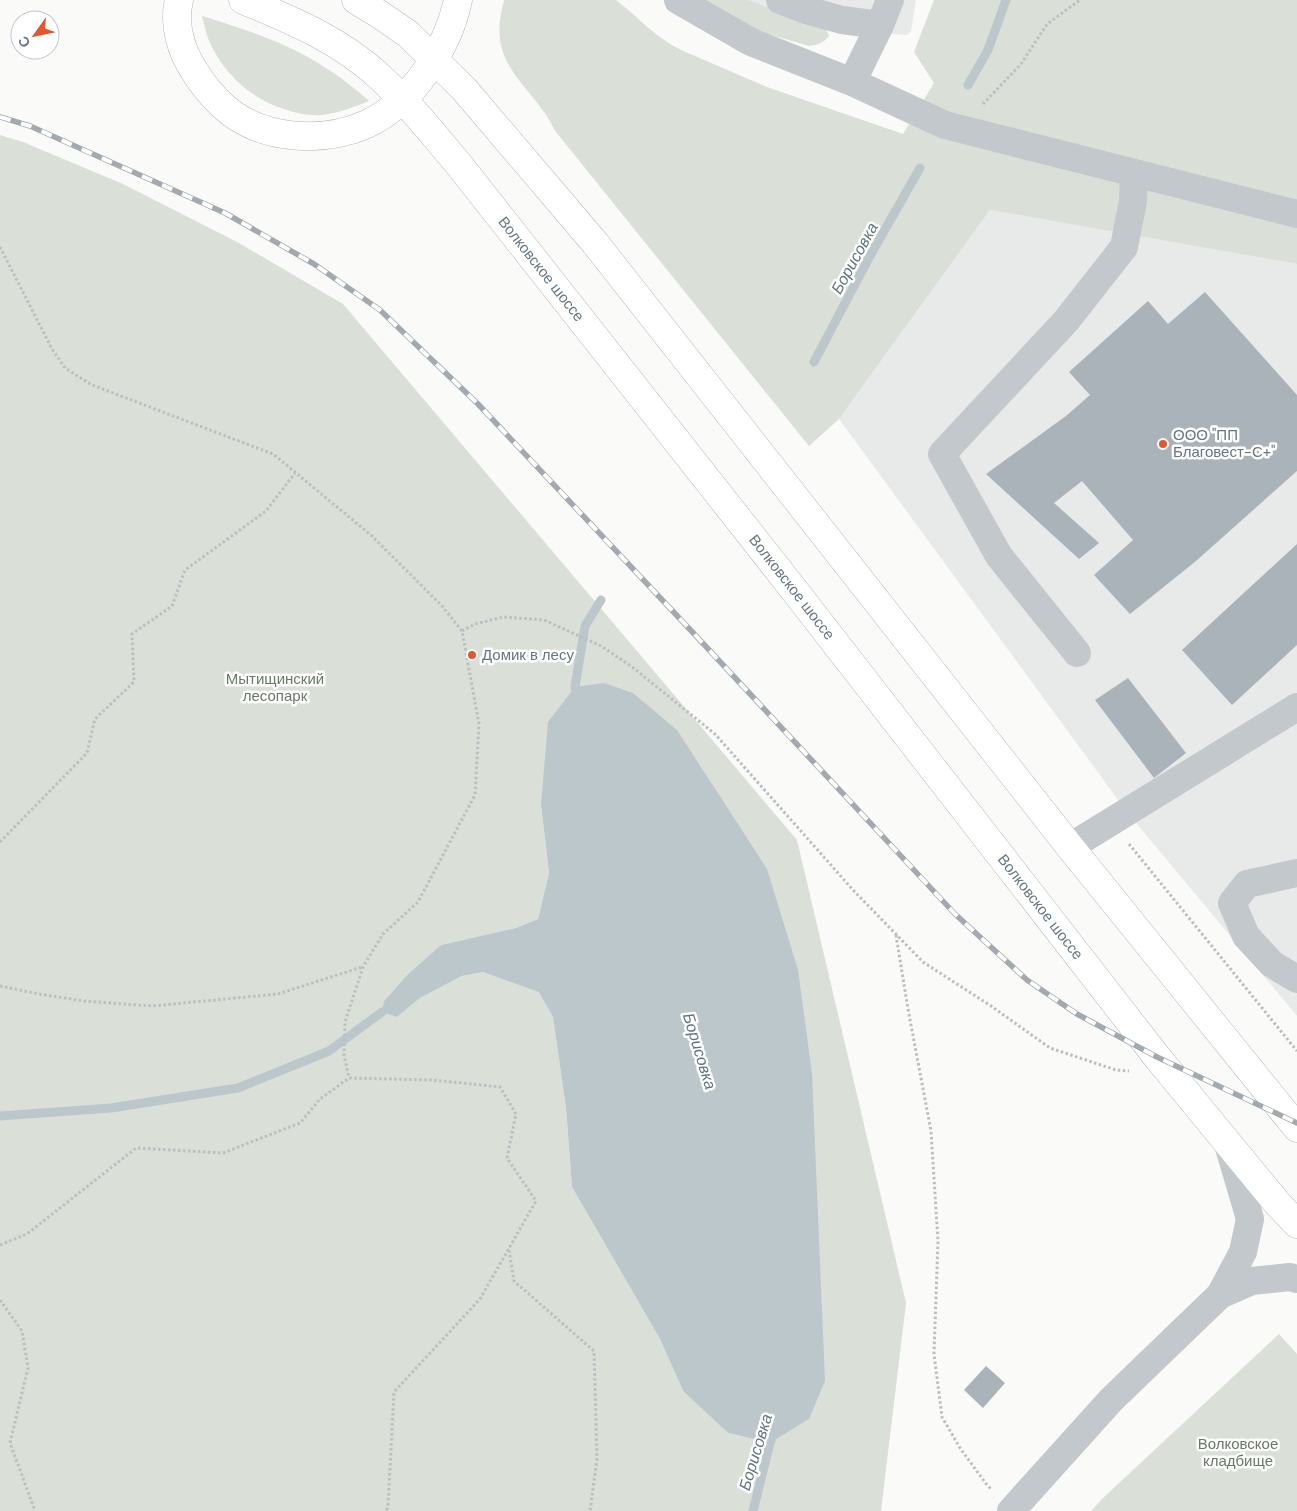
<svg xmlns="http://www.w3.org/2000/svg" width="1297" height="1511" font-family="'DM Sans',sans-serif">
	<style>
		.built { fill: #e8e9e9 }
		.green { fill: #dadfd7; fill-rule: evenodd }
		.water { fill: #bbc7cb }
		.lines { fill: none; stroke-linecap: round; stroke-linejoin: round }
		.stream { stroke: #bbc7cb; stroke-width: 9 }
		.building { fill: #aab3b9 }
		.major-casing { stroke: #b5babe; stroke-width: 29 }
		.path { stroke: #bbbfc2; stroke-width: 3; stroke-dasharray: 2.5 2.5; stroke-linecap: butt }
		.minor { stroke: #c3c8cc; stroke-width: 28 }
		.major { stroke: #fff; stroke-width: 28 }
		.rail-casing { stroke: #a2aab0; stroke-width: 5.5 }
		.rail { stroke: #fff; stroke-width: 4; stroke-dasharray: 11; stroke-linecap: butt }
		.poi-dot { fill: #e4572e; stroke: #fff; stroke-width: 2 }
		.labels { text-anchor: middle; stroke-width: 5; stroke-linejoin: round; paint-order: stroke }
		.street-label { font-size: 15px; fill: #657683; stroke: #fff }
		.poi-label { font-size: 15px; fill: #657683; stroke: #fff; text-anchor: start }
		.park-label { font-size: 15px; fill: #687a64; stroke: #fff }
		.water-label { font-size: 16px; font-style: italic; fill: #60757c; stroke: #fff }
	</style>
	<rect width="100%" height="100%" fill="#fafaf8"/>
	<path class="built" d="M749,0H916L911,31L907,35L833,30L780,13Z
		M990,210L1297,264V1016L1127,812L839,419Z"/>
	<path class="green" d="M504,0H616C638,17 656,38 681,50L767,87L903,134L934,83L914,52L934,0H1297V264L990,210L839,419L809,446L556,132C552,126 549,118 544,112C528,89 503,68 500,39C498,26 501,12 504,0Z
		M690,0H749L772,9L822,26L827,31L829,36C823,43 818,45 809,46L761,32Z
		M202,16C268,36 317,54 369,101C354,107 339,113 322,115C310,116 295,113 284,109C250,98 224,74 209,41C206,33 204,24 202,16Z
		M0,135L23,142L123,184L239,243L343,304L797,840L906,1303L881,1511H0ZM541,805L809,1419L770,1443L728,1433L683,1391L660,1339L572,1187L566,1108L553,1017L539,991L483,972L462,976L420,998L397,1017L384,1001L408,974L441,945L516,928L538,919L549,873Z
		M1279,1334L1297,1354V1511H1091L1103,1498Z"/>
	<path class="water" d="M604,683L633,693L677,730L767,869L798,970L812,1074L825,1381L809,1419L770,1443L728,1433L683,1391L660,1339L572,1187L566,1108L553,1017L539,992L483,972L462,976L420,998L397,1017L382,1012L384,1001L408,974L441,945L516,928L538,919L549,873L541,805L548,722L575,687Z"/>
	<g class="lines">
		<path class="stream" d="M968,85L988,50L1006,0
			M814,362L871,254L920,168
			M578,698L575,687L585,626L601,600
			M0,1116L111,1108L238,1088L329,1051L382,1012
			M753,1511L770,1443L774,1432"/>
	</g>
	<path class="building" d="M1205,292L1297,395V471L1196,561L1130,614L1094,575L1133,540L1082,481L1054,503L1099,543L1079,559L986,474L1066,416L1090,395L1069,372L1148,301L1168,324Z
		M1297,544V645L1232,705L1182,650Z
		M1128,678L1186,753L1154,778L1095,700Z
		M986,1366L1005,1383L983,1408L964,1390Z"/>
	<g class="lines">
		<g class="major-casing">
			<g id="major">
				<path d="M179,0C173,25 181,51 195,72C203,85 212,96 224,107C261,140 322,144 367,124C412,103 448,48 458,0"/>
				<path id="s1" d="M243,0C292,20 342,41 381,78C410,105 435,136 460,166L791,586L1157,1057L1278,1204L1297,1224"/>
				<path d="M356,0L379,14L408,34L464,89L595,243L1070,847L1297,1128"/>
			</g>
		</g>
		<path class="path" d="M983,104L1021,64L1047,24L1080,0
			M0,247L52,349L65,368L92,385L273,454L372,536L442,606L462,631L479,724L475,795L418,902L383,934L363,967L345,1022L344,1055L349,1078
			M462,631L475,624L503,617L544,620L601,646L631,666L715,734L853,890L923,962L991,1006L1050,1048L1116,1070L1129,1071
			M0,842L87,753L95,719L134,682L132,634L172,606L185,570L266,511L295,473
			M1129,844L1297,1051
			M896,935L908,1009L931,1131L938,1241L934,1354L942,1417L960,1448L987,1485L991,1489
			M0,986L39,994L84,1001L152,1006L278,994L362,967
			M0,1245L27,1234L136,1148L223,1153L300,1123L320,1099L349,1078L431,1080L500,1087L516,1114L507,1158L536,1201L480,1299L394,1392L388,1507L386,1511
			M509,1250L514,1281L594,1351L597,1459L590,1511
			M0,1300L22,1331L28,1368L10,1443L35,1511"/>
		<path class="minor" d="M678,0L751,42L852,82L945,125L1297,214
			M780,0L806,10L842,20L880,25
			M852,82L880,25L890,0
			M1077,653L999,556L942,454L1066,321L1124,247L1133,201L1134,173
			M1070,847L1297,707
			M1297,873L1247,884L1232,903L1246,936L1272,964L1297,979
			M1220,1295L1252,1281L1290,1277L1297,1279
			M1011,1511L1111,1400L1220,1295L1243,1252L1250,1219L1228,1144"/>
		<use href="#major" class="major"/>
		<g class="rail-casing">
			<path id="rail" d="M0,117L30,126L225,213L314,264L380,310L478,404L698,638L955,914L1027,980L1077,1014L1157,1057L1297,1123"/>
		</g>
		<use href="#rail" class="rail"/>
	</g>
	<g class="poi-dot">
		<circle cx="1163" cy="444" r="5"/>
		<circle cx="472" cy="655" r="5"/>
	</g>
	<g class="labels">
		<g class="street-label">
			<text dy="5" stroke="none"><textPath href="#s1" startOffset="409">Волковское шоссе</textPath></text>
			<text dy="5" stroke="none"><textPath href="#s1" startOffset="814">Волковское шоссе</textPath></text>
			<text dy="5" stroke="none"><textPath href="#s1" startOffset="1219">Волковское шоссе</textPath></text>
		</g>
		<g class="poi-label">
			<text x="1173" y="440">ООО "ПП<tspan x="1173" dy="17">Благовест-С+"</tspan></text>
			<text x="482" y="660">Домик в лесу</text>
		</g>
		<g class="park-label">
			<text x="275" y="684">Мытищинский<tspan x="275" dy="17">лесопарк</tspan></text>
			<text x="1238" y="1449">Волковское<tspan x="1238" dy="17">кладбище</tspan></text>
		</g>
		<g class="water-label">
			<text transform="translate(854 258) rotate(-61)" y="6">Борисовка</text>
			<text transform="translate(700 1051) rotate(73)" y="6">Борисовка</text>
			<text transform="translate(755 1452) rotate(-73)" y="6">Борисовка</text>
		</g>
	</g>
	<g transform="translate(35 35) rotate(237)"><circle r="24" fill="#ffffff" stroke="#c1c8cd"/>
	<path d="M0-4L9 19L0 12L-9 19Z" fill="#e4572e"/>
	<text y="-8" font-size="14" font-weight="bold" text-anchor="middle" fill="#657683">С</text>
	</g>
</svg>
